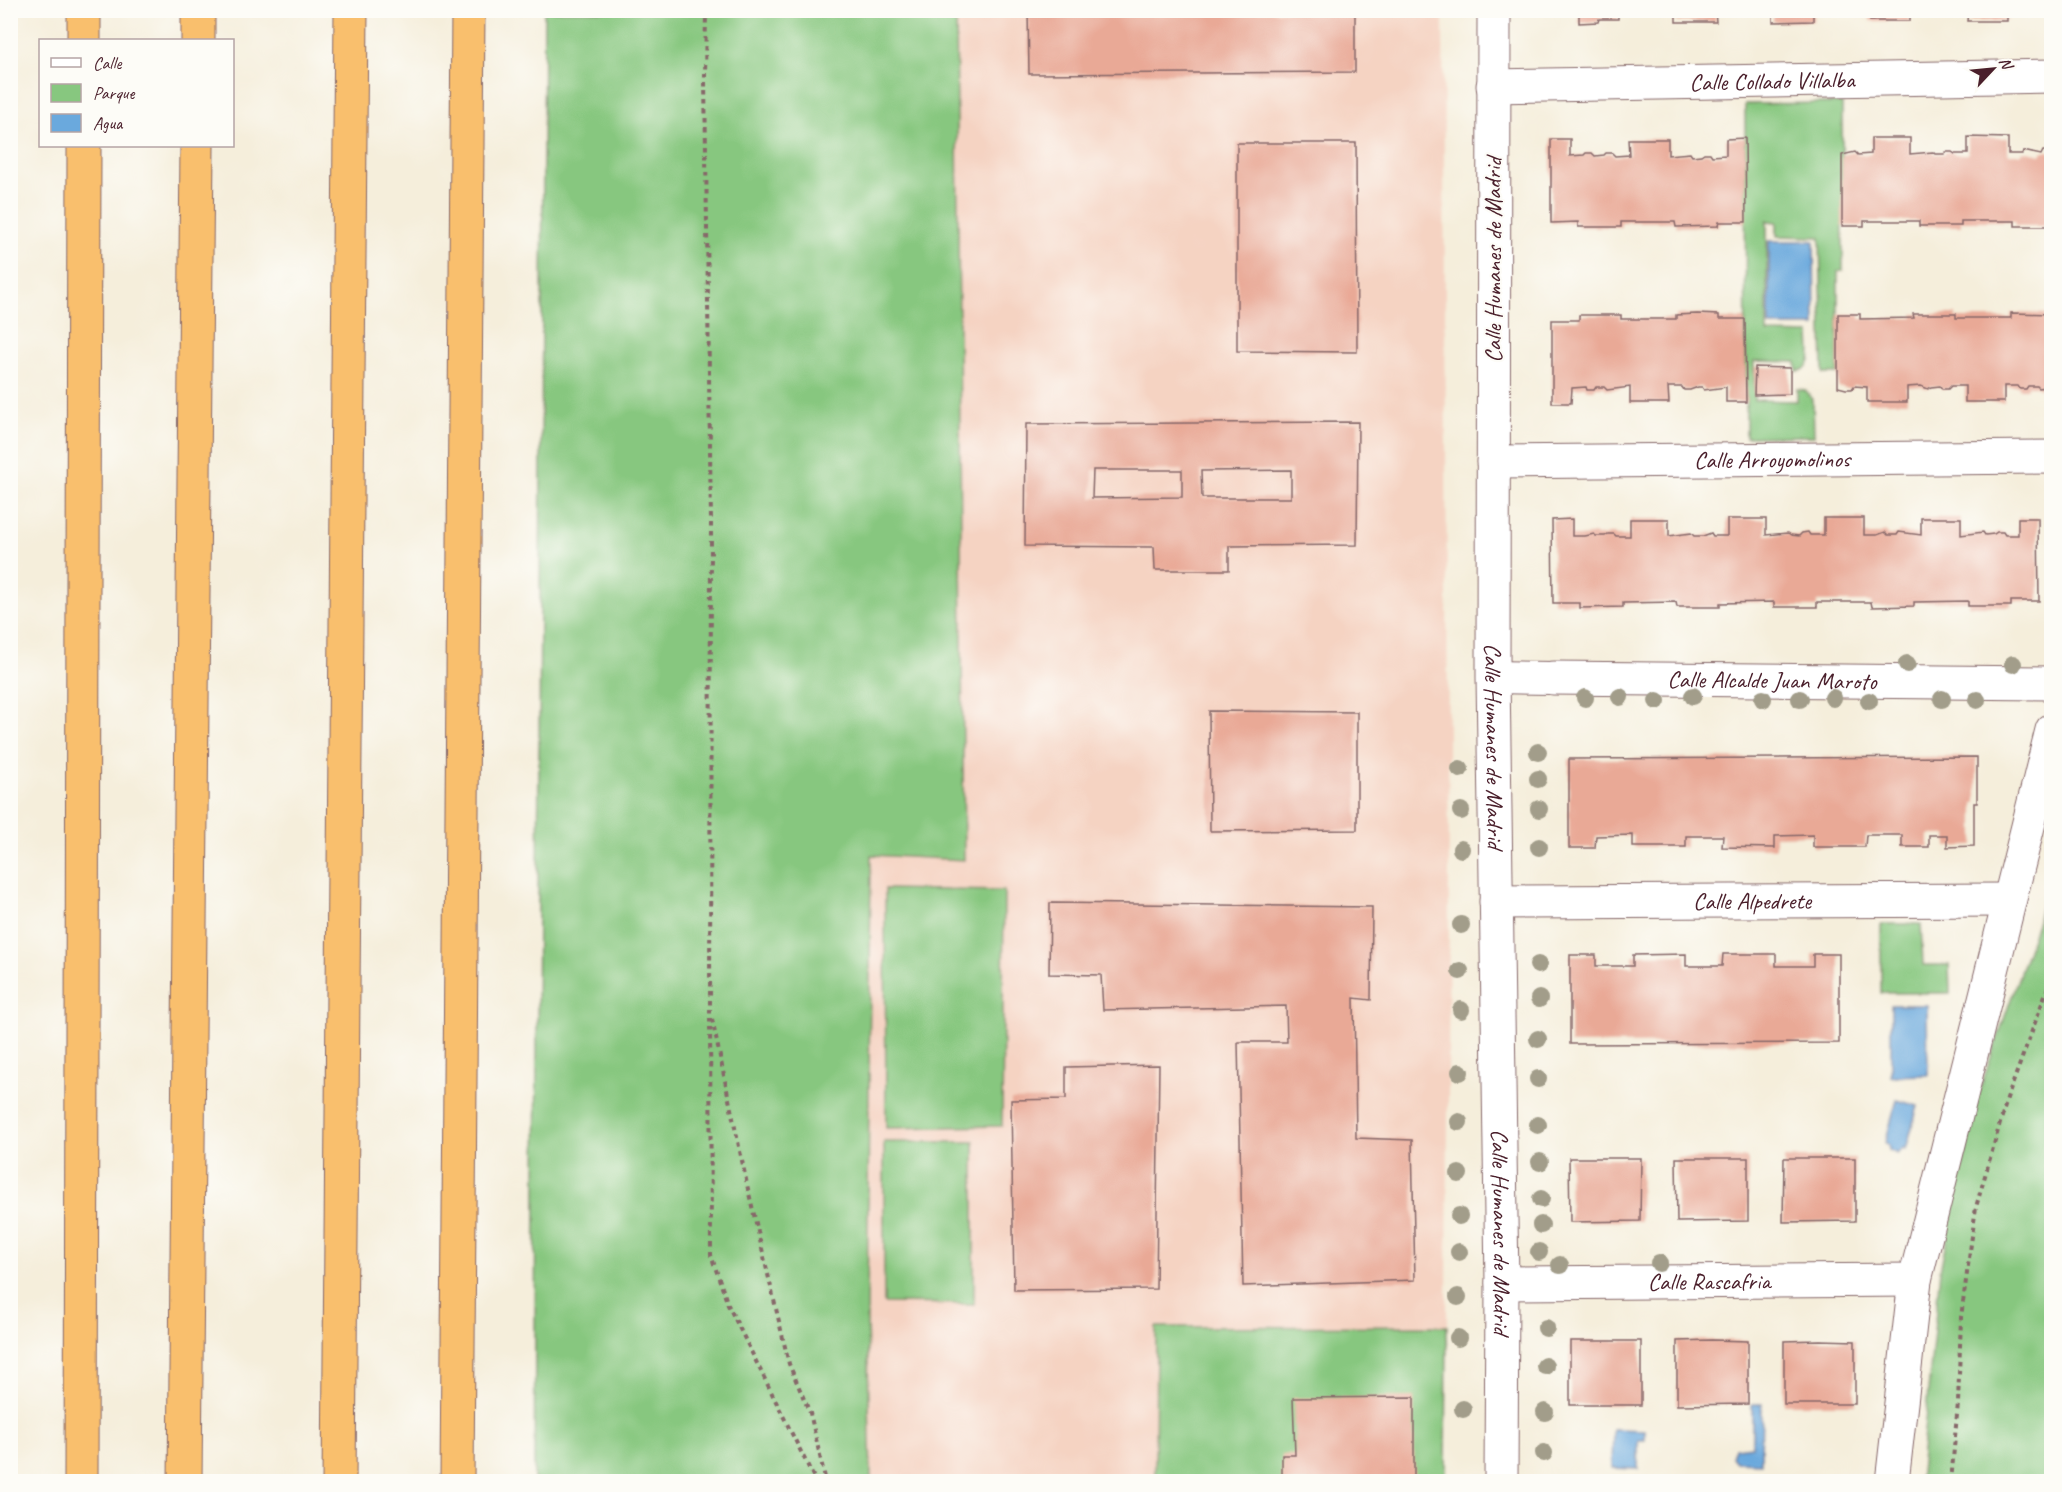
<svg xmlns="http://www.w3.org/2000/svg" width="2062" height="1492" font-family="Caveat,sans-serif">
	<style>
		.built { fill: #f5d3c2 }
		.green { fill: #87c77f; stroke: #687355; stroke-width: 1.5 }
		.water { fill: #6aa9dd; stroke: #5a6484; stroke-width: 1.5 }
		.building { fill: #e9a996; fill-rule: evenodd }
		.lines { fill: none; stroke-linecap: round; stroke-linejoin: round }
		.pedestrian-casing { stroke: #866769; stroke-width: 34 }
		.minor-casing { stroke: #866769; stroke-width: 35 }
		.tertiary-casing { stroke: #866769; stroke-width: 35 }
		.motorway-casing { stroke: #866769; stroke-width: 35 }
		.path { stroke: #866769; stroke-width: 4; stroke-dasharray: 4.5 4.5; stroke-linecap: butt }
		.pedestrian { stroke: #fff; stroke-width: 32 }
		.minor { stroke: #fff; stroke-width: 33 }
		.tertiary { stroke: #fff; stroke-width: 33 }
		.motorway { stroke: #f9bf6d; stroke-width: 33 }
		.tree { fill: #a29d8a }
		.labels { text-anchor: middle; stroke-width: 4.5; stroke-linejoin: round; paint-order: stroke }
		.street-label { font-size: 24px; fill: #4a1f2b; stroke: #fdfcf7 }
	</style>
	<rect width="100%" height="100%" fill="#fdfcf7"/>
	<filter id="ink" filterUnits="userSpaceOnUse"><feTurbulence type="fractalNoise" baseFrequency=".0167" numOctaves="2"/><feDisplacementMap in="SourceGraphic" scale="12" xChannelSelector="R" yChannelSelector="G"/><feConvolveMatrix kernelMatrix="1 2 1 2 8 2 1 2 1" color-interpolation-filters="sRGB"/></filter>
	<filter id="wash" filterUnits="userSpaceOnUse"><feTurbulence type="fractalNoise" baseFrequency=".008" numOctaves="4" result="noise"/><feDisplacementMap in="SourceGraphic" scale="24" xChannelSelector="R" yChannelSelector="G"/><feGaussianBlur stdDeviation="1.35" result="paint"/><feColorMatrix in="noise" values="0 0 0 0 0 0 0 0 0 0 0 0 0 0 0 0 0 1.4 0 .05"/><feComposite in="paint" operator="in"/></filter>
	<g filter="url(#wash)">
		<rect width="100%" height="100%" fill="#f5eedb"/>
		<path class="built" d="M956,11H1443L1449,878L1447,1326L1156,1327L1155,1481L871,1482L867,1322L871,855L964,859Z"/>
		<path class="green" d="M544,11H956L964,860L871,855L867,1322L871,1481H534Z
			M1842,103L1843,270L1838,271V374H1823L1820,237L1777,236V222L1767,221V333L1810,334C1810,347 1816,370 1797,371L1796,362L1754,361V400L1797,401V389L1805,390L1813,400L1814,436L1746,437L1745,104Z
			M2051,865V1481L1919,1482L1940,1270L1978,1095L2037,923Z
			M885,889L1004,891L1002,1126L886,1128Z
			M1881,924H1921L1923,965H1949L1950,993H1881Z
			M884,1142H974V1304L884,1303Z
			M1447,1326L1446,1481L1155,1482L1156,1327Z"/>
		<path class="water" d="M1769,241H1814L1815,326H1769Z
			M1891,1005H1927L1928,1075L1891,1076Z
			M1897,1100L1918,1106L1906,1149L1903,1148L1897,1154L1889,1150L1888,1144L1885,1143Z
			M1752,1404H1762L1761,1463L1736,1462L1732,1457L1735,1448L1752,1446Z
			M1613,1429L1645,1430V1440H1638V1469L1612,1468Z"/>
		<g id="blocks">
			<path class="building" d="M1028,10H1053V13L1074,12V10H1095V12L1204,10V12L1355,10V72L1029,74Z
				M1579,10H1618V19H1599L1598,22L1579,23Z
				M1676,10H1715L1716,22H1676Z
				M1773,10H1813V21L1773,22Z
				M1870,10H1910V21H1870Z
				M1968,10H2007V21H1967Z
				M1968,137L2008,138V154H2022L2023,151L2041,155L2043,151H2049L2052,154V226H2015V221H1961V226H1919V221H1864V226H1842V155L1855,152L1858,155L1871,154V138H1910V154L1933,152L1935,154H1944L1946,152H1952L1955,154H1968Z
				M1745,138L1746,222H1719L1718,226L1676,227L1675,222H1621V227H1578V222L1551,223V139H1570V156L1584,155L1586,153H1592L1595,156L1604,155L1606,153H1612L1615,156L1629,155L1628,139H1668V155L1690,153L1692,156L1701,155L1704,153H1710L1712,156L1726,155V139Z
				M1237,143H1356L1357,352L1237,351Z
				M2011,313L2052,314V386L2039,388L2037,386H2028L2026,389H2020L2018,386H2004V402H1965V386H1951L1948,389H1942L1940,386L1931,387L1928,389L1921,386L1907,387V402H1867V387L1854,386L1852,389H1846L1838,387V314H1860V319L1914,318L1913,314H1956V318H2011Z
				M1697,314L1719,315V319H1745L1746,402H1726V387L1704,390L1702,387H1698L1690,390H1684L1682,387H1668L1669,403H1630V387L1607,390L1604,387H1596L1594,390H1587L1586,387L1572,388L1571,403H1552V320H1579V315H1621V319H1676V315Z
				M1755,367L1790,368V394L1754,395Z
				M1358,422L1357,545L1229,546V570H1155L1154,547L1025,546L1026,424ZM1093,470H1182V497L1092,498ZM1291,470V498H1202L1201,471Z
				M1824,518H1864V535H1877L1885,532L1888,535H1897L1899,532L1921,535V518H1961V535L1983,532L1985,535L1994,534L1997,532H2003L2005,535H2018V518H2038L2039,601H2011V606H1968V601L1914,602V606L1872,607L1871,602H1817V607H1774V602L1720,603V607H1677L1676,602L1623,603V607L1580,608V603H1553L1552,520L1572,519V536H1585L1594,534L1596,536H1605L1608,534H1614L1616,536H1630V519H1669V536L1691,533L1694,536H1703L1711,533L1713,536H1727V519H1766V535L1788,533L1791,535L1799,536L1802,533L1808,532L1810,535H1824Z
				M1209,711L1357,712V830L1210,831Z
				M1977,757V803H1974V846L1947,847V835H1929V847H1902V835H1866L1865,847H1813V835L1775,836V848L1722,847L1723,836H1686V847H1633V835L1596,836L1595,848H1569V759Z
				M1050,903L1372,907L1371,1000L1354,998L1356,1138L1412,1140L1415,1280L1243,1286L1238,1042H1287L1286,1006L1103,1010L1101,975L1049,974Z
				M1686,954V966H1722L1723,954H1776V966H1813V954H1839V1043L1570,1044V955H1596V966H1633V955Z
				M1159,1065L1156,1289L1014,1290L1011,1100L1066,1099V1067Z
				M1569,1158H1641L1640,1221L1570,1222Z
				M1676,1158H1748V1221L1677,1222Z
				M1784,1158H1855V1221L1783,1222Z
				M1712,1340L1748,1341V1404L1677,1405V1341Z
				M1820,1340L1855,1341V1404H1784V1341Z
				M1570,1341H1641V1405H1570Z
				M1414,1397V1482H1282V1455H1295L1293,1398Z"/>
		</g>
	</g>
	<g filter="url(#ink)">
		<use href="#blocks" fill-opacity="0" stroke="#866769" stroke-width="1.5"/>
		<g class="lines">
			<g class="pedestrian-casing">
				<path id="pedestrian" d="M1493,677L1553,678"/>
			</g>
			<g class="minor-casing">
				<g id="minor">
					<path id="s1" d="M1493,86L2052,76"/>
					<path id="s2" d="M1493,462L2052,457"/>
					<path id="s3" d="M1553,678L2052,683"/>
					<path id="s4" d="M1496,902L2008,900"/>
					<path id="s5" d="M1502,1283L1915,1280"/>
					<path d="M1892,1482L1915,1280L2052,730"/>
				</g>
			</g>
			<g class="tertiary-casing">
				<g id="tertiary">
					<path id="s6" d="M1494,10L1493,677L1502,1283L1501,1482"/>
				</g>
			</g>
			<g class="motorway-casing">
				<path id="motorway" d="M84,40V10
					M198,40V10
					M81,1482L84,146
					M185,1482L197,146
					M339,1482L351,10
					M457,1482L468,10"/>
			</g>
			<path class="path" d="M706,10L705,79L711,523L710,1010L711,1255L728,1305L816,1482
				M712,1019L748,1189L789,1364L810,1413L826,1482
				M1951,1482L1958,1403L1961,1317L1976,1207L2007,1099L2052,976"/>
			<use href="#pedestrian" class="pedestrian"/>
			<use href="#minor" class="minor"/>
			<use href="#tertiary" class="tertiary"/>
			<use href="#motorway" class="motorway"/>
		</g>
		<g class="tree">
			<circle cx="1907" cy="664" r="9"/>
			<circle cx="2013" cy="664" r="9"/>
			<circle cx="1693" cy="696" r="9"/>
			<circle cx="1620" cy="697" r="9"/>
			<circle cx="1585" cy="698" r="9"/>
			<circle cx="1833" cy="698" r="9"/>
			<circle cx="1763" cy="699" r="9"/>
			<circle cx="1800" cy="699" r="9"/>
			<circle cx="1942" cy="699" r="9"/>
			<circle cx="1977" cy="700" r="9"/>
			<circle cx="1657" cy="701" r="9"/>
			<circle cx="1869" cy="701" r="9"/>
			<circle cx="1538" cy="752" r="9"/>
			<circle cx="1460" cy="769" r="9"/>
			<circle cx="1538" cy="779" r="9"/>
			<circle cx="1539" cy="809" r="9"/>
			<circle cx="1461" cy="811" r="9"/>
			<circle cx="1539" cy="847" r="9"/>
			<circle cx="1461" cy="849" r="9"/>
			<circle cx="1461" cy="925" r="9"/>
			<circle cx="1538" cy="965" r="9"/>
			<circle cx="1460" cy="971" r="9"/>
			<circle cx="1539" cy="999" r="9"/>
			<circle cx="1461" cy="1010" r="9"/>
			<circle cx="1538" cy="1039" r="9"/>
			<circle cx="1460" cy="1072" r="9"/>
			<circle cx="1538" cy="1079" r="9"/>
			<circle cx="1459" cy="1122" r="9"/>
			<circle cx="1538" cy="1125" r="9"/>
			<circle cx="1540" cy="1162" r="9"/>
			<circle cx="1459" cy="1174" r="9"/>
			<circle cx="1541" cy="1199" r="9"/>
			<circle cx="1459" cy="1216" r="9"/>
			<circle cx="1541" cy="1225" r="9"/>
			<circle cx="1459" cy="1252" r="9"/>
			<circle cx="1539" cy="1252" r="9"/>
			<circle cx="1659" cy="1263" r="9"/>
			<circle cx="1560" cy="1265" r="9"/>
			<circle cx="1458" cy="1297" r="9"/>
			<circle cx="1546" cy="1328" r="9"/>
			<circle cx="1458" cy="1338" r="9"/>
			<circle cx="1545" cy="1366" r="9"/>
			<circle cx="1463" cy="1409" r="9"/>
			<circle cx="1545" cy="1412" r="9"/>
			<circle cx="1544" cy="1453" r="9"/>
		</g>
	</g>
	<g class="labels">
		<g class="street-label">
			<text dy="8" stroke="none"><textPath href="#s1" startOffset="279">Calle Collado Villalba</textPath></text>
			<text transform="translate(1493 260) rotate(-90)" y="8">Calle Humanes de Madrid</text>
			<text dy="8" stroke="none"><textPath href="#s2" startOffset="279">Calle Arroyomolinos</textPath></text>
			<text dy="8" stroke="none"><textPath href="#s3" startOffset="219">Calle Alcalde Juan Maroto</textPath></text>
			<text dy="8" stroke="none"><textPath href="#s6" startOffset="736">Calle Humanes de Madrid</textPath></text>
			<text dy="8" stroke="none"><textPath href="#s4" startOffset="256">Calle Alpedrete</textPath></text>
			<text dy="8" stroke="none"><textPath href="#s6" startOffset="1222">Calle Humanes de Madrid</textPath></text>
			<text dy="8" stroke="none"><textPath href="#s5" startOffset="207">Calle Rascafria</textPath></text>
		</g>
	</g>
	<rect width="2062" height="1492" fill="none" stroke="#fdfcf7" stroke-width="36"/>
	<rect x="39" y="39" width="195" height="108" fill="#fdfcf7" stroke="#b5a4a5" stroke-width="1.5"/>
	<rect x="51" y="58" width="30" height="9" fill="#ffffff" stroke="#b5a4a5" stroke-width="1.5"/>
	<text x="93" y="69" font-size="18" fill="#4a1f2b">Calle</text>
	<rect x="51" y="84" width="30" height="18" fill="#87c77f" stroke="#b5a4a5" stroke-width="1.5"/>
	<text x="93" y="99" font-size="18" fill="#4a1f2b">Parque</text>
	<rect x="51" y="114" width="30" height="18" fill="#6aa9dd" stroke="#b5a4a5" stroke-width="1.5"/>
	<text x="93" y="129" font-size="18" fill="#4a1f2b">Agua</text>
	<g transform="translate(1993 69) rotate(64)" stroke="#fdfcf7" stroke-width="4.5" paint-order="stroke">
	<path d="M0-4.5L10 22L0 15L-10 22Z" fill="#4a1f2b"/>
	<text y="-9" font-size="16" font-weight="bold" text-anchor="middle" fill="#4a1f2b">N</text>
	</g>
</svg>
